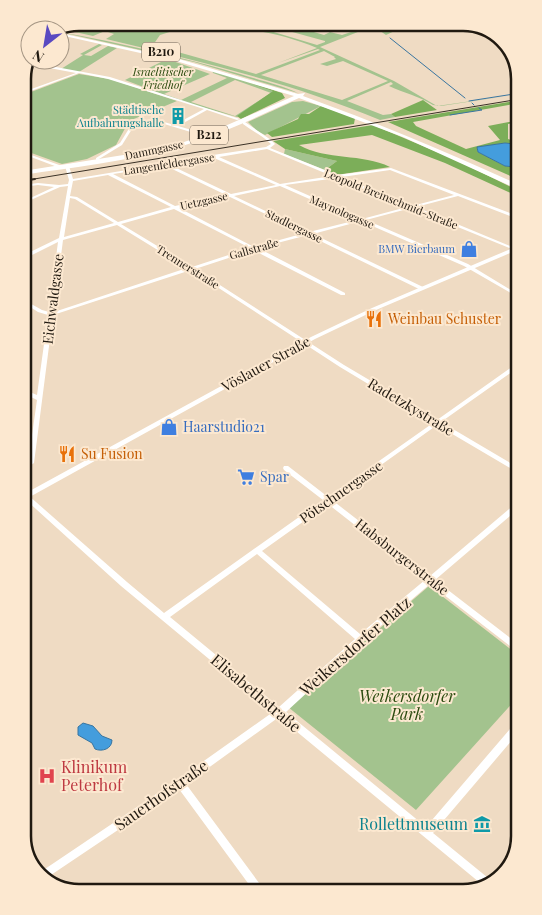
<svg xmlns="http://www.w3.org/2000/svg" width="542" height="915" font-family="'Playfair Display',serif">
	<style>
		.green { fill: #a3c38e; fill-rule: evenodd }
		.forest { fill: #7cae59 }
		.water { fill: #449ddd; stroke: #3975a0 }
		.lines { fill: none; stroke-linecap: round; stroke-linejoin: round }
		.stream { stroke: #3975a0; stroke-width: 1 }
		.minor { fill: #fff; fill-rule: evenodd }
		.tertiary { fill: #fff; fill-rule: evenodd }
		.primary { fill: #fff; fill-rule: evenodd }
		.rail-far1 { stroke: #3a3126; stroke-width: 1 }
		.rail { stroke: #3a3126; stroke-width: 2 }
		.labels { text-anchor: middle; stroke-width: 4; stroke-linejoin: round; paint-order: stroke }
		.far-park-label { font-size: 11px; font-style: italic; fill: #2a4a0e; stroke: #fce8d0 }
		.far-culture-label { font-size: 11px; fill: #0d838f; stroke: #fce8d0; text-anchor: end }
		.far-street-label { font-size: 11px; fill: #201910; stroke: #fce8d0 }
		.far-shop-label { font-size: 11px; fill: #366cbe; stroke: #fce8d0; text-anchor: end }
		.shield { fill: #fce8d0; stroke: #62574a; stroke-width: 1 }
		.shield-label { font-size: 12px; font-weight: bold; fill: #201910 }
		.street-label { font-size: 14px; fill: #201910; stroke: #fce8d0 }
		.food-label { font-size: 14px; fill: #c56008; stroke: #fce8d0; text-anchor: start }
		.shop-label { font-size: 14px; fill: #366cbe; stroke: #fce8d0; text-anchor: start }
		.near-street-label { font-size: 16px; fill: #201910; stroke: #fce8d0 }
		.near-park-label { font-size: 16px; font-style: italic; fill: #2a4a0e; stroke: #fce8d0 }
		.near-health-label { font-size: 16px; fill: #be3a42; stroke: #fce8d0; text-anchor: start }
		.near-culture-label { font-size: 16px; fill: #0d838f; stroke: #fce8d0; text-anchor: end }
		.rim { fill: none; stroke: #201910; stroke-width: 2.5 }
	</style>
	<rect width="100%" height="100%" fill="#efdbc3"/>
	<path class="green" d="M79,23H232L230,25C240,26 252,29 262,29C279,28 281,19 302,25L297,27L324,35L330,32L342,35L369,26L366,23H412L386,35L373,26L320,47L394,81L437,106L514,95L441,106L433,105C419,96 404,93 389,86L393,84L391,82L347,101L383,115L391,114L395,117L380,120C292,83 199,61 106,39L114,34L105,31L93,36L66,30ZM195,24C238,27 277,31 317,48L278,63L318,49L320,50L256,74L153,45L160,35ZM274,27L325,41V42L317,45L267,30ZM324,51L335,57H334L336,59L320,64L327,66L343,61L388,81L342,100L261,75Z
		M60,32C121,43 181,57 240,74C259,80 281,85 298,93L194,62Z
		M99,44L102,45L84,55L91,56L108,46L117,48L79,72L61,69L83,55L80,54Z
		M167,59L210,74L164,94L181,100L227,78L213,73L212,70L274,91L237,117L180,101L125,80ZM235,80L271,93L235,116L191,102Z
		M79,74L110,79L177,101L129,121L116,145L87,159L62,164L23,150V95Z
		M303,101L321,106L265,135L257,131L248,122L292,102Z
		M285,149L337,161L325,170L284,154Z
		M429,586L518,655V697L416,810L288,707Z"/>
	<path class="forest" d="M221,73L282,93L285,98L241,119L237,116L273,91Z
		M423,100L437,110L395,117L391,114Z
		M514,101V104L413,122L416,126L466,149L500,140L488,126L514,121V123L508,124V139L514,141V144L505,143L477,148L478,152L505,166L515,167V169L510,170L515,173V178L388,122Z
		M321,106L355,118L354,124L272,137L267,133L298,119L301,114H309Z
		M373,125L456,160L515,189V195L445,163L372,135L299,145C327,161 362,153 390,167L336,175L325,170L337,161L285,149L273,141Z"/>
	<path class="water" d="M505,143L514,144L515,167L505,166L478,152L477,147Z
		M83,723L93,726L102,736L112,740C112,749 102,752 95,749L92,743L78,735V727Z"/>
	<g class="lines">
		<path class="stream" d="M390,38L465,98
			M469,101L514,94
			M472,103L474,105
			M450,115L482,110L479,108"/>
		<path class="minor" d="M29,62L110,77L240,119L237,120L207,110L178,126L195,131L196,132L194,133L161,123L139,125L132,129L122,145L99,159L98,162H96V158L120,143L130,127L137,123L161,121L174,125L204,109L108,79L79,73L23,94V92L76,73L28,64Z
			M243,122H245L271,140L275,144L270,148L337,175L391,168L515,215V218L458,196L416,207L515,248V250H514L411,208L366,220L468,264L516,293V296L464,266L361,221L313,234L423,287V289H419L308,235L258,248L345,293V295H341L253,250L195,269L344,365L437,420L516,364V369L441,422L517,467V472L437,425L332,500L430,576L515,504H517V510L435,580L518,644V651L515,650L430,584L363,641L286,712L426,827L516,722L519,721V732L433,833L493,882L488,887H485L279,717L186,784L262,887L264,890H253L179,789L45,879L39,873L177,780L273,712L121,586L26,500V495H28L127,582L164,613L323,500L284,470L283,468L284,466H288L328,497L433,423L340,367L191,270L53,315L34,463L31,465H29L28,463L37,400L25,394V390L37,395L48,315L38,312L24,303V300L42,310L49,312L58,242L26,258H24V255L59,238L68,186L60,187L24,203V201L54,187L38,185L23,187V185L38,183L59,185L68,184L69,180L65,166L67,165L69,166L73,179L211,156L213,155L266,147L271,144C263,136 252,131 243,124ZM267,149L332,176L280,184L219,157ZM214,158L276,185L231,194L170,165ZM166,166L226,195L175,206L113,174ZM390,170L454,195L412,206L342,177ZM108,175L171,207L118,222L77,197L70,196L73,181ZM337,178L407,207L362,219L285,185ZM280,186L357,220L309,232L234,196ZM230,197L305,233L254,247L179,208ZM70,198L75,199L114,223L64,237ZM174,209L250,248L192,267L121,224ZM117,225L187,268L54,312L63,240ZM328,504L425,580L360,634L262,551ZM257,554L355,639L279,707L170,617Z
			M23,152L62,166L63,167L60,168L23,154Z"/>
		<path class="tertiary" d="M515,247V251L376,310L315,339L26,499V493L311,337L372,308Z"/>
		<path class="primary" d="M60,33L179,59L298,94L305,93L303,96C375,122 445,151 515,183V188L403,137L299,98C258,116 217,137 174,148C125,162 73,167 23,175V171L136,153L172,146L202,136L294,96L176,61L60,35Z"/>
		<path class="rail-far1" d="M28,180L514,100"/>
		<path class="rail" d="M23,181L35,179"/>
	</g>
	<defs>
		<g id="building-bare" transform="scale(1.35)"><path d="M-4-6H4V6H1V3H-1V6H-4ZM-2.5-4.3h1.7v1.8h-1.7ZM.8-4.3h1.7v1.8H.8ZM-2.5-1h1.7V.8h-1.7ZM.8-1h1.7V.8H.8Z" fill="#0f9aa8" stroke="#fce8d0" stroke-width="2.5" paint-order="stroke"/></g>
		<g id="shop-bare" transform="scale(1.35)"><path d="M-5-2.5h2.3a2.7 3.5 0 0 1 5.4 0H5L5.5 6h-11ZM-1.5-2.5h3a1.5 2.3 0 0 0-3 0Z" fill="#3f7fe0" stroke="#fce8d0" stroke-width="2.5" paint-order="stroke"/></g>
		<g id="restaurant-bare" transform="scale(1.35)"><path d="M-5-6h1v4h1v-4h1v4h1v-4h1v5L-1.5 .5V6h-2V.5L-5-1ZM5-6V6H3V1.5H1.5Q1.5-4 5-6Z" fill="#e8710a" stroke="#fce8d0" stroke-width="2.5" paint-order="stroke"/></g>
		<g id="supermarket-bare" transform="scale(1.35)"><path d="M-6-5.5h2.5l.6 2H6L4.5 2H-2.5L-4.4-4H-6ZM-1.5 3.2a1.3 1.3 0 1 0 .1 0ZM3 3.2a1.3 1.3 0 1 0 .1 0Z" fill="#3f7fe0" stroke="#fce8d0" stroke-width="2.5" paint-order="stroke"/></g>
		<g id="hospital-bare" transform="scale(1.35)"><path d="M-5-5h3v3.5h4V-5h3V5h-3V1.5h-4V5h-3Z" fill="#e0444e" stroke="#fce8d0" stroke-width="2.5" paint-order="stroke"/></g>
		<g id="museum-bare" transform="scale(1.35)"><path d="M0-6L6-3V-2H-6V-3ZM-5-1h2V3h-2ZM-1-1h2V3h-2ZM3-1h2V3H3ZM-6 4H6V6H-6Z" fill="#0f9aa8" stroke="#fce8d0" stroke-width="2.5" paint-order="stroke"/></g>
	</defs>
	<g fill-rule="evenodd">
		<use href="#building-bare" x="178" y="116"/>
		<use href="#shop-bare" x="469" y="249"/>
		<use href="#restaurant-bare" x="374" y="319"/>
		<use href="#shop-bare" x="169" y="427"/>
		<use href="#restaurant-bare" x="67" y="454"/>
		<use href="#supermarket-bare" x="246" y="477"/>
		<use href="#hospital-bare" x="47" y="776"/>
		<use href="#museum-bare" x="482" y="824"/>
	</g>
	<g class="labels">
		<g class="far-park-label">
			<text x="163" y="76">Israelitischer<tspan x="163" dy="13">Friedhof</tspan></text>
		</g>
		<g class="far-culture-label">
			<text x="164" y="114">Städtische<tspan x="164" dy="13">Aufbahrungshalle</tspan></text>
		</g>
		<g class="far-street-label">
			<text transform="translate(154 150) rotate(-12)" y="4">Dammgasse</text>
			<text transform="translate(169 164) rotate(-9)" y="4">Langenfeldergasse</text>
			<text transform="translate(391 199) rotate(22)" y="4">Leopold Breinschmid-Straße</text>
			<text transform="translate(204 201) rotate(-13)" y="4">Uetzgasse</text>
			<text transform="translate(342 212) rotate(23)" y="4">Maynologasse</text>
			<text transform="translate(294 226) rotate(26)" y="4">Stadlergasse</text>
			<text transform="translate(254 249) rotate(-16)" y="4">Gallstraße</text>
			<text transform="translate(188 267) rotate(32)" y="4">Trennerstraße</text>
		</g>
		<g class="far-shop-label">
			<text x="455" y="253">BMW Bierbaum</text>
		</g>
		<g class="shield">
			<rect x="142" y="42.5" width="38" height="19" rx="4"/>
			<rect x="190" y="125.5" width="38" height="19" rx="4"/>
		</g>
		<g class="shield-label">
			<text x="161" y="56">B210</text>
			<text x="209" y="139">B212</text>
		</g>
		<g class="street-label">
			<text transform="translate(53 299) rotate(-83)" y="5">Eichwaldgasse</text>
			<text transform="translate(266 364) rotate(-29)" y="5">Vöslauer Straße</text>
			<text transform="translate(411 407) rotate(31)" y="5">Radetzkystraße</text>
			<text transform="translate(341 492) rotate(-35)" y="5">Pötschnergasse</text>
			<text transform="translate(402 557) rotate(38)" y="5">Habsburgerstraße</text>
		</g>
		<g class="food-label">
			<text x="388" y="324">Weinbau Schuster</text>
			<text x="81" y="459">Su Fusion</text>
		</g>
		<g class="shop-label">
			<text x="183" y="432">Haarstudio21</text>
			<text x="260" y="482">Spar</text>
		</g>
		<g class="near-street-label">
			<text transform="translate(355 646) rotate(-41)" y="6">Weikersdorfer Platz</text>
			<text transform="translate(256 693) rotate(40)" y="6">Elisabethstraße</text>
			<text transform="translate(161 795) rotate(-35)" y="6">Sauerhofstraße</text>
		</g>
		<g class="near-park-label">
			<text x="407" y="702">Weikersdorfer<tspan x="407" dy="18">Park</tspan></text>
		</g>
		<g class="near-health-label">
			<text x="61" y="773">Klinikum<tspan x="61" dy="18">Peterhof</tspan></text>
		</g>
		<g class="near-culture-label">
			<text x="468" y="830">Rollettmuseum</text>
		</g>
	</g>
	<path d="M0 0H542V915H0ZM79 31H463A48 48 0 0 1 511 79V836A48 48 0 0 1 463 884H79A48 48 0 0 1 31 836V79A48 48 0 0 1 79 31Z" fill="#fce8d0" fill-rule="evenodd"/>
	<path class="rim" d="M79 31H463A48 48 0 0 1 511 79V836A48 48 0 0 1 463 884H79A48 48 0 0 1 31 836V79A48 48 0 0 1 79 31Z"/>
	<g transform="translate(45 45) rotate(211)"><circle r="24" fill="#fce8d0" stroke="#a49583"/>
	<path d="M0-4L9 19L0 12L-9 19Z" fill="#5949c1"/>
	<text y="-8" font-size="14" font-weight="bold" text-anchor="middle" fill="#201910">N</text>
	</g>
</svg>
